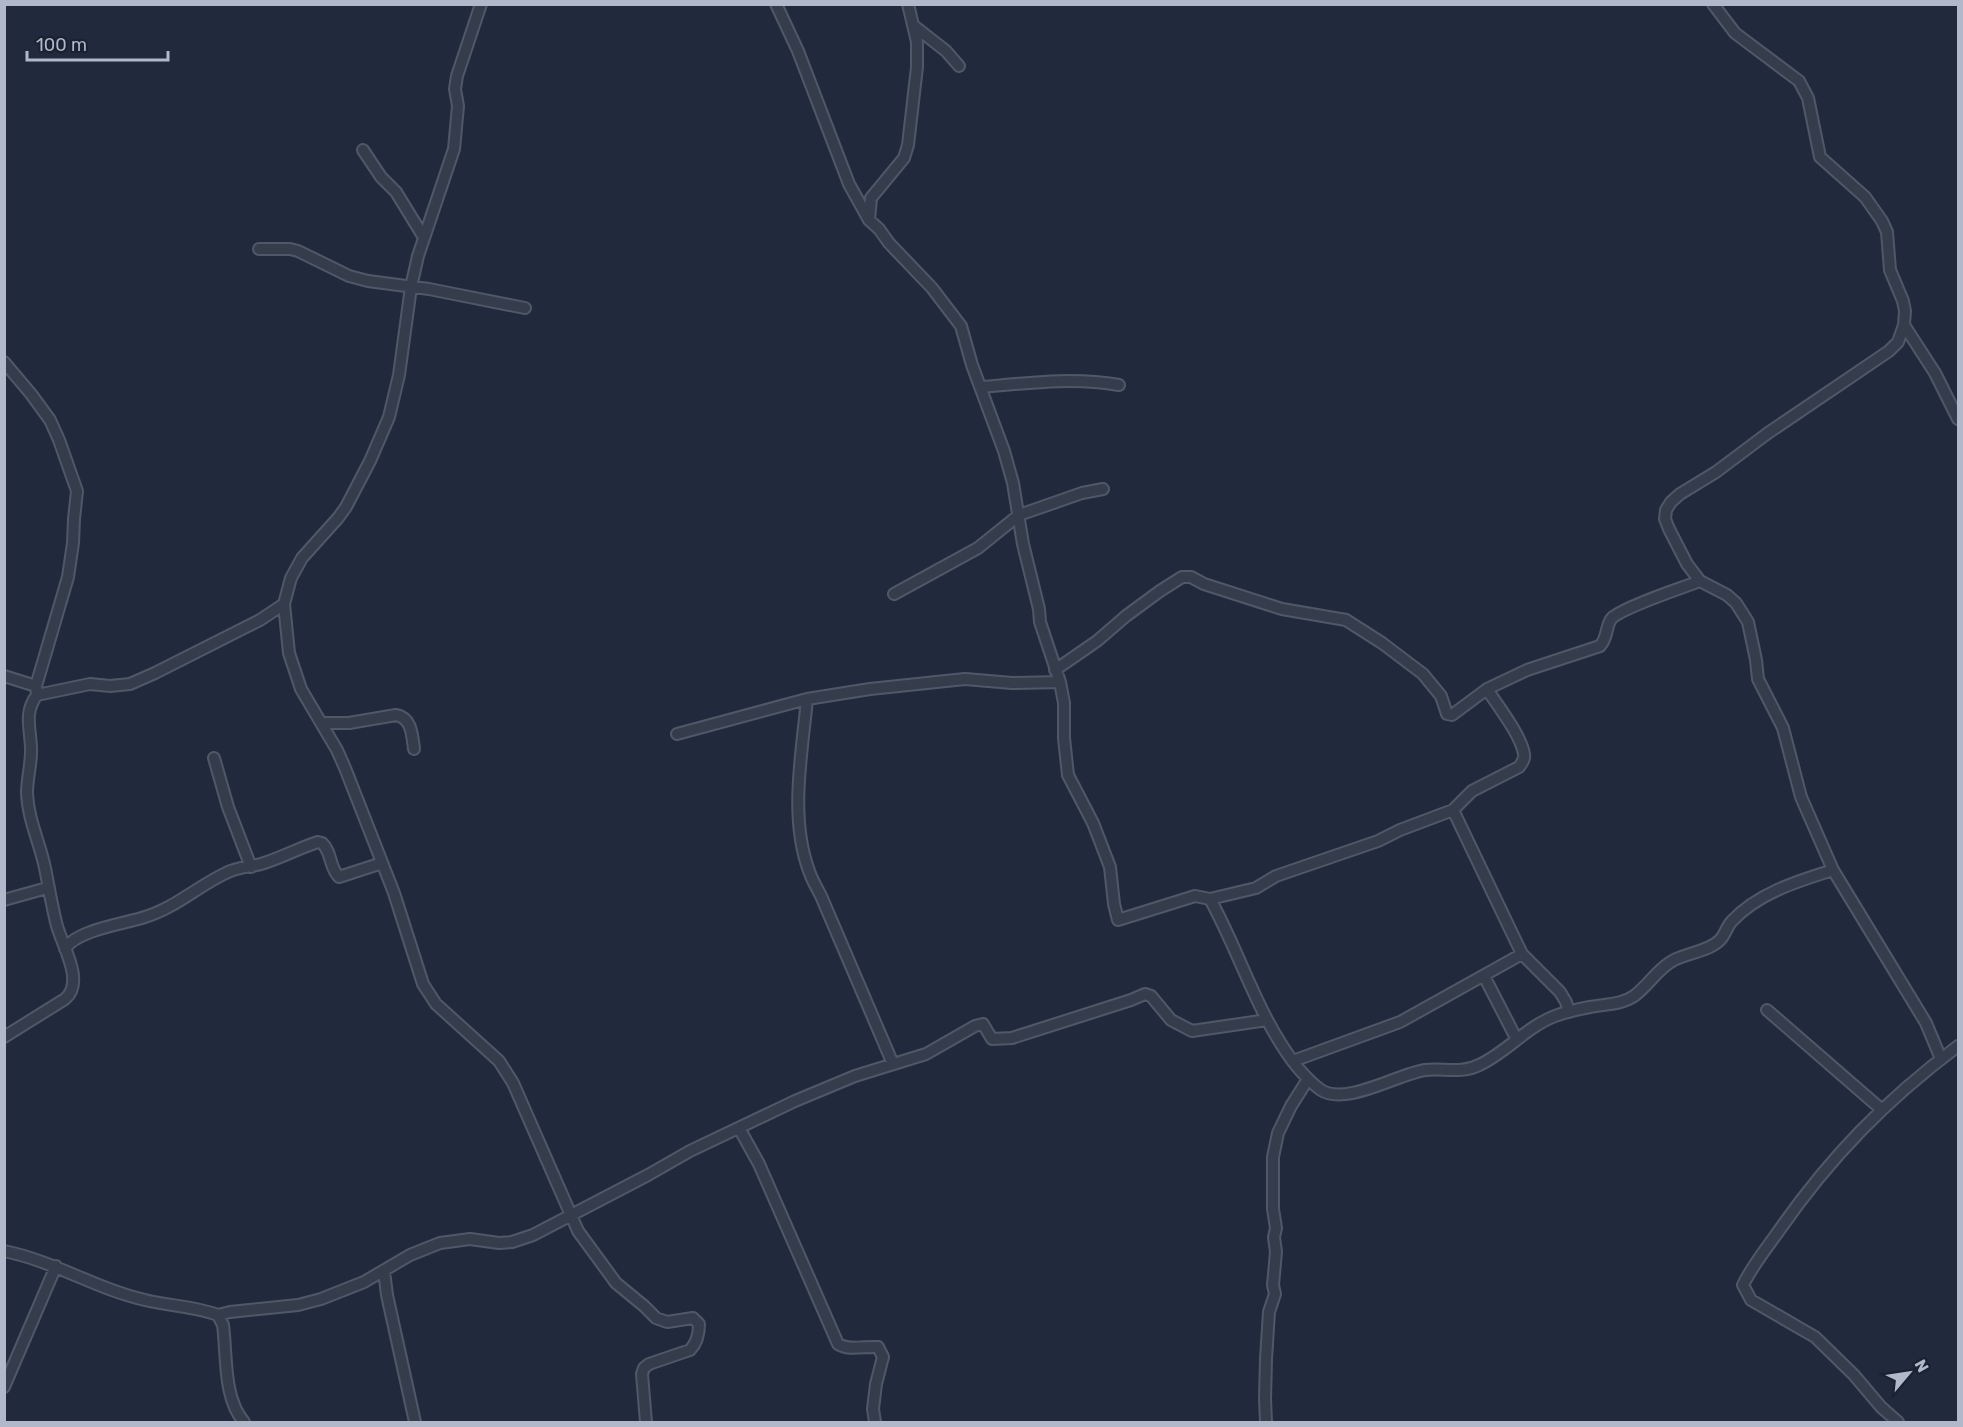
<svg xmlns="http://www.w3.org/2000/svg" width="1963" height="1427" font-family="Rubik,sans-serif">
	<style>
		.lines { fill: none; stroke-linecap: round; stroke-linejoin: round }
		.minor-casing { stroke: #505868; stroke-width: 14 }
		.minor { stroke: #353d4d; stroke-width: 10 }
	</style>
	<rect width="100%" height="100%" fill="#212a3d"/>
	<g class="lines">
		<g class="minor-casing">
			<path id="minor" d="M481,4L457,76L455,89L458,106L454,149L418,256L411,287L399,375L389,417L370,461L346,507L338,518L302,558L291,578L284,604L289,653L301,689L337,750L345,768L394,893L423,984L436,1004L499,1061L513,1083L578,1231L616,1283L644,1306L656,1318L667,1322L693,1318L699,1324C699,1334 697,1343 690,1350L649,1364L644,1368L642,1374L646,1422
				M776,4L798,51L849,184L869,220L879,229L889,243L932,288L961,326L972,365L1004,451L1013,483L1023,544L1039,609L1040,622L1060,682L1064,703V738L1068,775L1093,823L1110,867L1114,904L1118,920L1195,896L1210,899C1241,955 1258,1018 1298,1068C1305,1076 1312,1084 1321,1090C1346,1106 1398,1074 1425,1070C1443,1068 1462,1074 1479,1065C1506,1053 1526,1027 1555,1016C1566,1012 1579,1009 1590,1007C1605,1004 1621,1005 1634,996C1649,985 1658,968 1674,960C1688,953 1709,951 1720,940C1725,935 1727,926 1732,921C1758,893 1798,881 1833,870
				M1713,4L1735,33L1799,81L1808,98L1820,157L1865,197L1882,221L1887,232L1890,270L1903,301L1905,311L1904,325L1898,342L1889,351L1768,433L1716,472L1680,494L1671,502L1666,510L1665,519L1669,529L1687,564L1700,581L1727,595L1736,603L1748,622L1756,660L1758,679L1783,728L1801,797L1833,870L1926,1023L1941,1059
				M914,26L946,51L959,66
				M363,150L381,177L396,192L423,236
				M869,220L871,198L904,158L908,145L917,67V42L908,4
				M259,249H290L298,251L349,276L368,281L429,289L525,308
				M1904,325L1935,373L1958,419
				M4,362L31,394L50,420L59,440L77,491L74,519L73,543L68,577L36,686L37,695C24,712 30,727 31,747C32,762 27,777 27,793C28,820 40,843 45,868C49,888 52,907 57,926C63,947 85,982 65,999L4,1037
				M982,387C1028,383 1073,377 1119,385
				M894,594L978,548L1019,515L1082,493L1103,489
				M1055,670L1097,641L1126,616L1160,591L1182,577H1191L1204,584L1282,609L1346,620L1382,643L1423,674L1441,696L1447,714L1452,715L1487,689L1527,670L1600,646C1609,636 1605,624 1613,617C1629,605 1679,589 1700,581
				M4,676L36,686
				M37,695L90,684L110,686L130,684L155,673L260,620L284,604
				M807,699C802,754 789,817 809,871C812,880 817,888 821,896L893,1064
				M321,723H349L396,715C412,718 412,735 414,749
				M677,734L807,699L870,689L965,679L1012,683L1060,682
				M214,758L228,807L251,867
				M1453,810L1522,954L1560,992L1566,1002L1569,1012
				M1210,899L1256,888L1276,876L1378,841L1400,830L1453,810L1472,791L1519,767C1522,763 1525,759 1524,754C1521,735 1497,705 1487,689
				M4,900L47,888
				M65,949C76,930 124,924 145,917C175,908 198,886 226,873C237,867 250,867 261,864C281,858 299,848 318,842L322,843C332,852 329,867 339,877L382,863
				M1484,976L1516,1038
				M1767,1010L1881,1109
				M1293,1061L1400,1022L1522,954
				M739,1128L759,1164L838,1344C849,1351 865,1346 878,1347L883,1357L876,1384L873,1409L875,1422
				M4,1251C54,1261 96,1289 145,1300C169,1306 194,1306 218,1315L223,1325C227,1355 223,1398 244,1422
				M384,1271L387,1295L415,1422
				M218,1315L230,1312L298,1305L321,1299L364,1282L410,1255L440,1243L470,1239L499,1243L512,1242L533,1235L648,1175L690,1151L795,1101L855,1076L926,1054L975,1026L983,1024L992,1039L1012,1038L1131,1000L1145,994L1151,996L1171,1020L1192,1031L1267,1020
				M4,1387L56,1266
				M1266,1422L1265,1399L1266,1359L1269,1312L1275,1294L1273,1285L1276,1252L1274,1237L1276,1228L1273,1209V1157L1278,1133L1291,1106L1308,1079
				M1898,1422L1881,1407L1854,1375L1815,1337L1751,1300L1743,1285C1752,1266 1766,1249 1778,1232C1830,1157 1886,1100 1958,1046"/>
		</g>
		<use href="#minor" class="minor"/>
	</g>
	<rect width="1963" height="1427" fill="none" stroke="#b0b8c9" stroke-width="12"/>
	<g transform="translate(1909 1373) rotate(61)" stroke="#1a2232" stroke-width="4.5" paint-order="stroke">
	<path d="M0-4.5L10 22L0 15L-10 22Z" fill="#b0b8c9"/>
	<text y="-9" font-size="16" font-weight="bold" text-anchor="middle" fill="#b0b8c9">N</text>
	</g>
	<path d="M27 51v9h141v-9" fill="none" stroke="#b0b8c9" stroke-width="3"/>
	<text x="36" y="51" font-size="18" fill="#b0b8c9" stroke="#1a2232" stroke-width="4.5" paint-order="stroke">100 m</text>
</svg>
